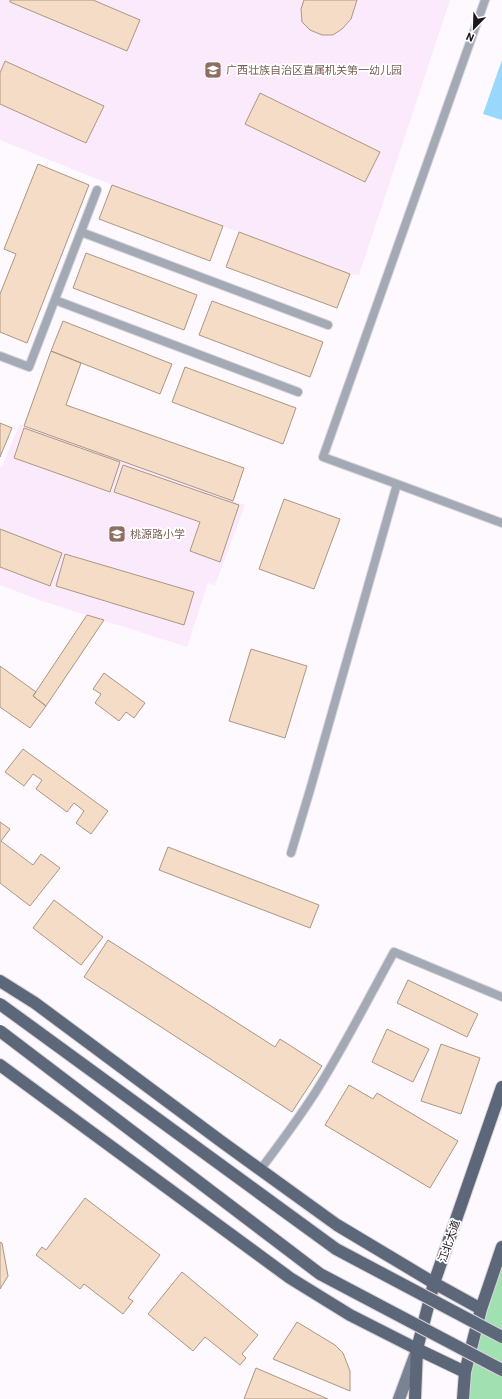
<svg xmlns="http://www.w3.org/2000/svg" width="502" height="1399" font-family="Barlow,'Noto Sans SC',sans-serif">
	<style>
		.built { fill: #fbeafc }
		.green { fill: #a0e0b1 }
		.water { fill: #99d8fc }
		.building { fill: #f4dcc7; stroke: #ac9683 }
		.lines { fill: none; stroke-linecap: round; stroke-linejoin: round }
		.service-casing { stroke: #d9d5da; stroke-width: 10 }
		.secondary-casing { stroke: #d9d5da; stroke-width: 14 }
		.primary-casing { stroke: #d9d5da; stroke-width: 14 }
		.service { stroke: #a4aab5; stroke-width: 8 }
		.secondary { stroke: #7a8393; stroke-width: 12 }
		.primary { stroke: #5d677a; stroke-width: 12 }
		.primary-bridge-casing { stroke: #d9d5da; stroke-width: 14; stroke-linecap: butt }
		.primary-bridge { stroke: #5d677a; stroke-width: 12 }
		.labels { text-anchor: middle; stroke-width: 3.5; stroke-linejoin: round; paint-order: stroke }
		.education-label { font-size: 11px; fill: #785e54; stroke: #fff; text-anchor: start }
		.street-label { font-size: 11px; fill: #1d161e; stroke: #fff }
	</style>
	<rect width="100%" height="100%" fill="#fdf9fe"/>
	<path class="built" d="M0,0H450L359,275L350,274L112,185L0,140Z
		M19,425L245,505L215,585L208,583L187,647L42,601L0,585V467H2Z"/>
	<path class="green" d="M502,1247V1399H463Z"/>
	<path class="water" d="M502,60V120L483,114Z"/>
	<path class="building" d="M10,0H93L140,20L127,51L10,2Z
		M304,0H357L351,19L342,29L333,35H322L310,30L302,22L301,9Z
		M5,61L104,106L86,143L0,104V73Z
		M260,93L380,152L365,182L245,124Z
		M38,164L89,185L27,343L0,332V294L16,254L4,249Z
		M112,185L223,226L210,261L99,219Z
		M239,232L350,274L337,308L226,267Z
		M86,253L197,295L184,330L73,288Z
		M212,301L323,342L310,377L199,335Z
		M63,321L172,364L160,394L51,351Z
		M51,351L81,363L66,405L244,468L233,501L24,426Z
		M185,367L296,408L283,444L172,402Z
		M0,423L12,428L0,457Z
		M24,428L120,462L110,492L14,458Z
		M123,465L239,505L220,562L190,551L200,522L114,492Z
		M284,499L340,519L314,589L259,569Z
		M0,529L62,553L50,586L0,567Z
		M65,554L194,592L184,625L56,586Z
		M87,615L104,620L46,706L33,696Z
		M251,649L307,666L285,738L229,721Z
		M0,666L36,692L33,696L46,706L30,728L0,707Z
		M104,673L145,703L134,718L126,712L119,721L95,703L101,694L93,689Z
		M23,749L108,811L91,834L76,823L84,811L74,803L67,812L36,789L42,780L33,774L24,786L5,772Z
		M0,822L10,829L1,841L33,865L41,854L60,868L30,906L0,883Z
		M168,847L319,905L310,928L159,870Z
		M54,900L103,937L81,965L33,928Z
		M108,940L275,1047L280,1039L322,1066L292,1112L84,977Z
		M408,980L478,1014L467,1037L397,1003Z
		M387,1029L429,1049L413,1082L372,1062Z
		M441,1044L480,1058L461,1114L421,1101Z
		M349,1085L373,1099L377,1093L458,1141L430,1188L325,1125Z
		M85,1198L160,1255L128,1298L133,1301L123,1314L84,1284L80,1289L36,1255L42,1247L46,1250Z
		M0,1242L2,1243L8,1276L0,1289Z
		M182,1272L258,1335L242,1354L246,1358L240,1365L205,1337L193,1351L148,1314Z
		M297,1322L335,1345L343,1353L350,1371V1391L273,1359Z
		M256,1368L328,1399H244Z"/>
	<g class="lines">
		<g class="service-casing">
			<path id="service" d="M81,232L328,325
				M55,300L298,392
				M0,356L29,367L97,190
				M397,484L323,457L485,0
				M291,853L310,790L397,484L502,523
				M260,1170C279,1145 298,1119 315,1093C344,1047 368,999 394,952L502,997"/>
		</g>
		<g class="secondary-casing">
			<path id="secondary" d="M399,1399L416,1353"/>
		</g>
		<g class="primary-casing">
			<path id="primary" d="M0,981L35,1003L222,1142L337,1225L434,1283L481,1309
				M0,1065L290,1278L350,1315L417,1349L465,1372
				M415,1399L417,1349L434,1283L502,1087
				M463,1399L465,1372L481,1309L502,1247"/>
		</g>
		<use href="#service" class="service"/>
		<use href="#secondary" class="secondary"/>
		<use href="#primary" class="primary"/>
		<g class="primary-bridge-casing">
			<path id="primary-bridge" d="M0,1004L336,1249L502,1337
				M0,1031L320,1274L502,1370"/>
		</g>
		<use href="#primary-bridge" class="primary-bridge"/>
	</g>
	<defs>
		<g id="school-square" transform="scale(0.9)"><rect x="-9" y="-9" width="18" height="18" rx="4" fill="#8d6e63" stroke="#fff"/><path d="M0-5L7-2L0 1L-7-2ZM-4 1L0 2.5L4 1V4Q0 6-4 4Z" fill="#fff"/></g>
	</defs>
	<g fill-rule="evenodd">
		<use href="#school-square" x="213" y="70"/>
		<use href="#school-square" x="117" y="534"/>
	</g>
	<g class="labels">
		<g class="education-label">
			<text x="226" y="74">广西壮族自治区直属机关第一幼儿园</text>
			<text x="130" y="538">桃源路小学</text>
		</g>
		<g class="street-label">
			<text transform="translate(449 1241) rotate(-71)" y="4">江北大道</text>
		</g>
	</g>
	<g transform="translate(474 28) rotate(203)" stroke="#ffffff" stroke-width="3" paint-order="stroke">
	<path d="M0-3L7 15L0 10L-7 15Z" fill="#1d161e"/>
	<text y="-6" font-size="11" font-weight="bold" text-anchor="middle" fill="#1d161e">N</text>
	</g>
</svg>
